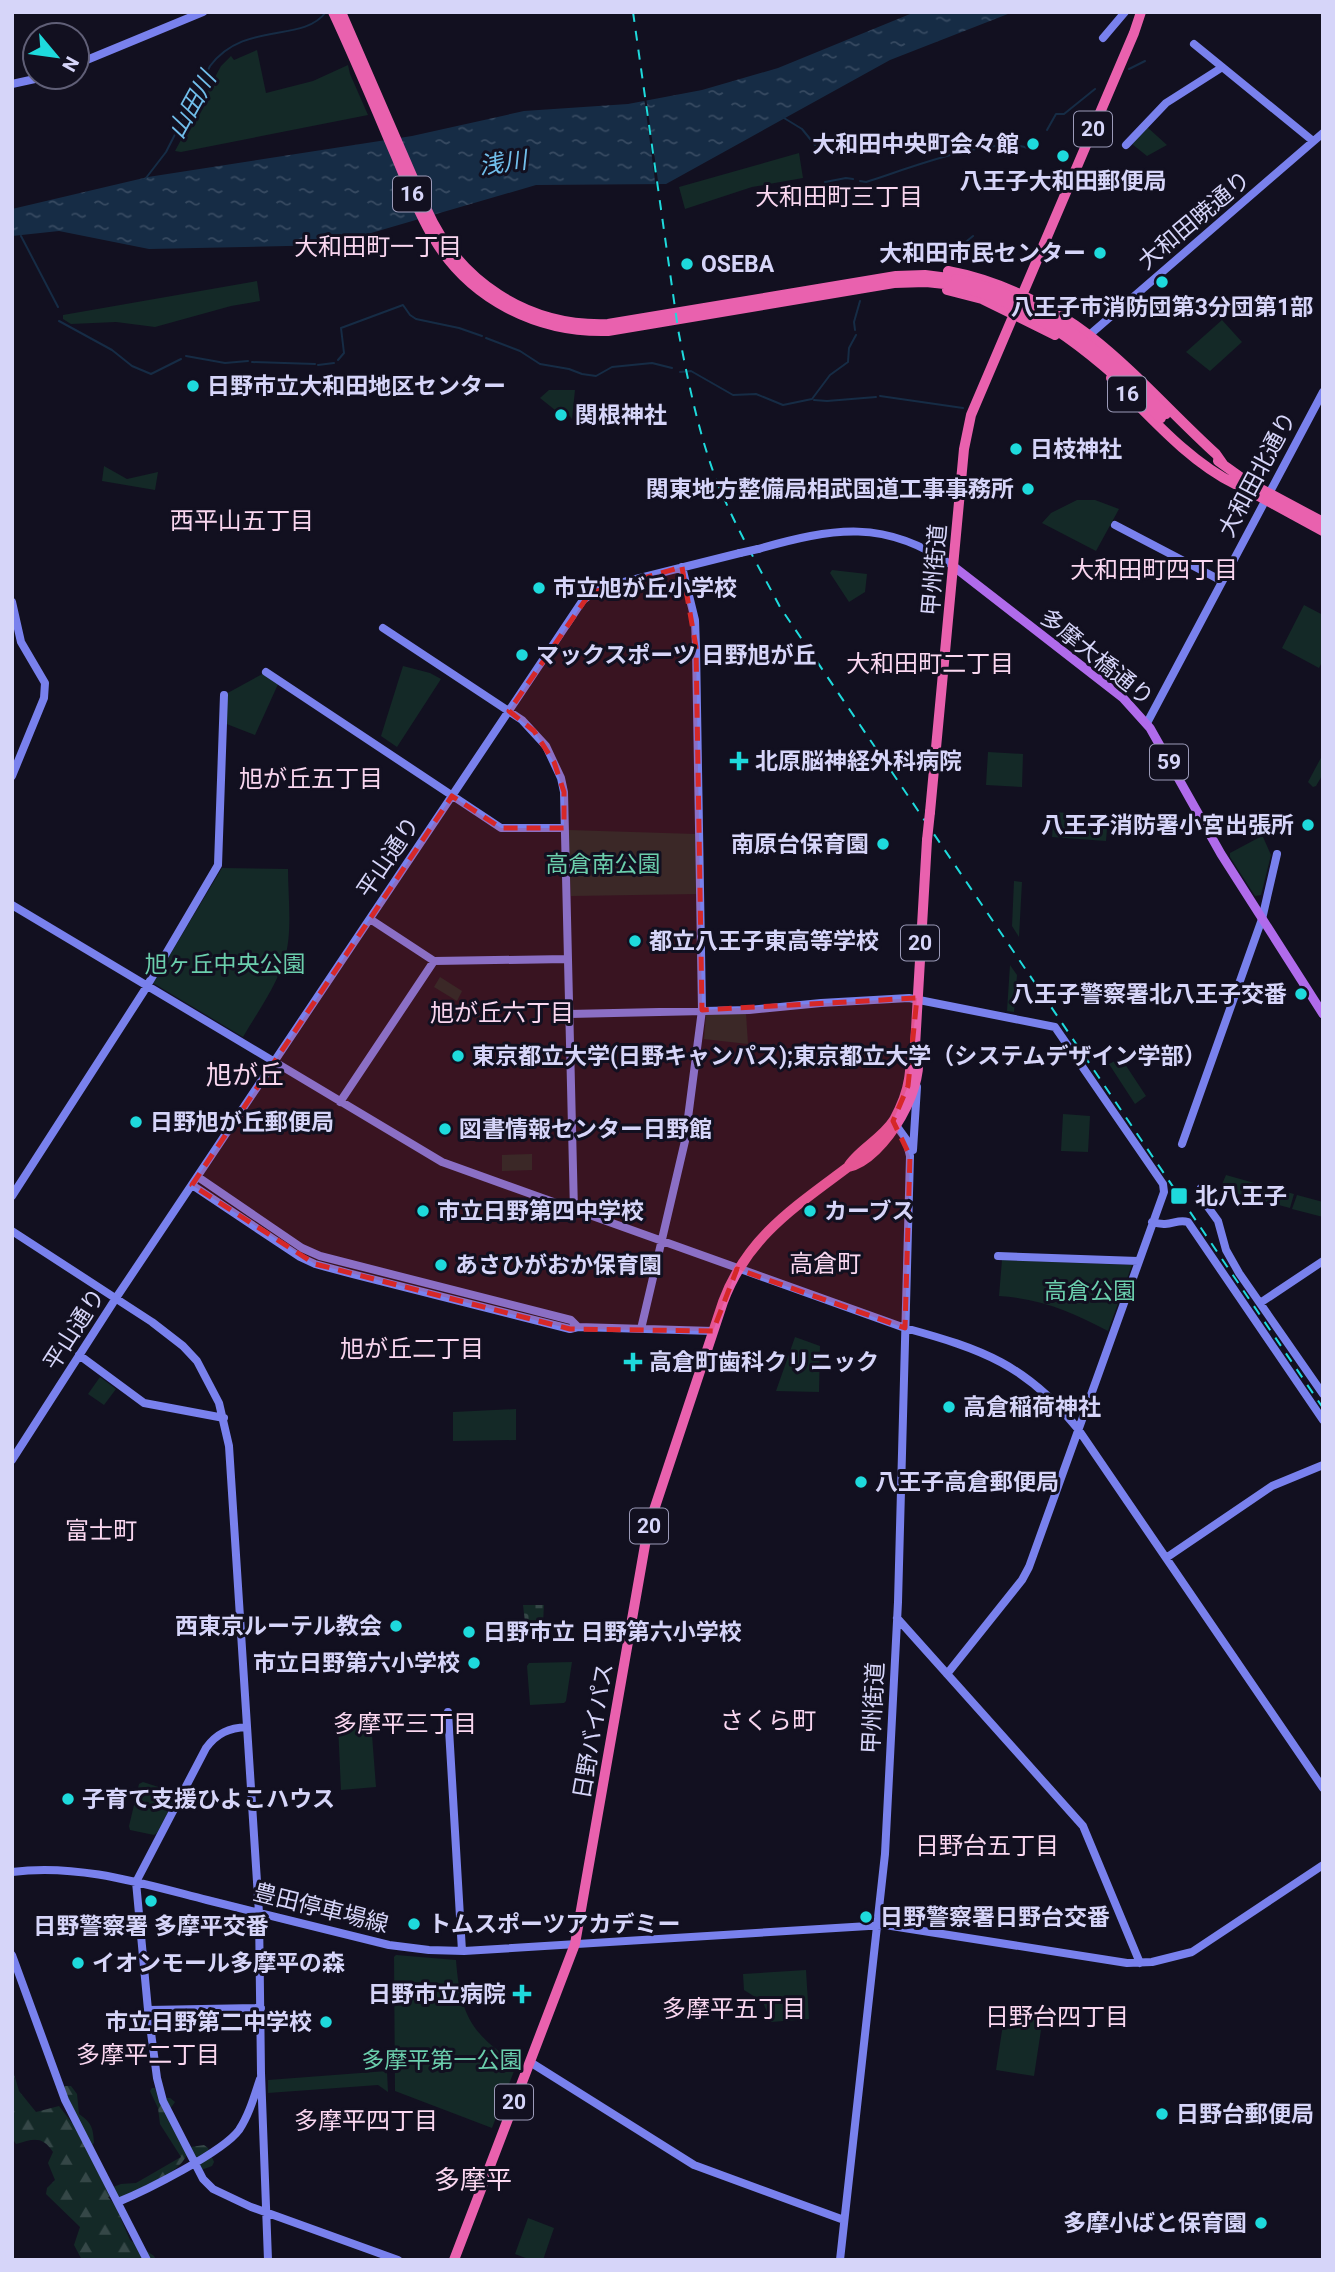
<svg xmlns="http://www.w3.org/2000/svg" width="1335" height="2272" font-family="Roboto,'Noto Sans JP',sans-serif">
	<style>
		.green { fill: #142927 }
		.forest { fill: url(#forest-firs) }
		.cemetery { fill: url(#cemetery-stones) }
		.water { fill: url(#water-ripples) }
		.pier { fill: #121020 }
		.lines { fill: none; stroke-linecap: round; stroke-linejoin: round }
		.stream { stroke: #162c45; stroke-width: 2 }
		.secondary { stroke: #7981ed; stroke-width: 8 }
		.primary { stroke: #b06beb; stroke-width: 9 }
		.highway { stroke: #e961ae; stroke-width: 10 }
		.rail { stroke: #1edadc; stroke-width: 2; stroke-dasharray: 10 9; stroke-linecap: butt }
		.secondary-bridge { stroke: #7981ed; stroke-width: 8 }
		.highway-bridge { stroke: #e961ae; stroke-width: 10 }
		.marked { fill: #d62828; fill-opacity: 0.2; stroke: #d62828; stroke-width: 5; stroke-dasharray: 14 9; stroke-linejoin: round }
		.poi-dot { fill: #1edadc; stroke: #121020; stroke-width: 2.5 }
		.labels { text-anchor: middle; stroke-width: 6; stroke-linejoin: round; paint-order: stroke }
		.shield { fill: #121020; stroke: #9b9ab8; stroke-width: 2 }
		.shield-label { font-size: 21px; font-weight: bold; fill: #d6d5f9 }
		.poi-label { font-size: 23px; font-weight: bold; fill: #d6d5f9; stroke: #121020; text-anchor: start }
		.street-label { font-size: 23px; fill: #d6d5f9; stroke: #121020 }
		.park-label { font-size: 23px; fill: #6bcfad; stroke: #121020 }
		.water-label { font-size: 24px; font-style: italic; fill: #71beeb; stroke: #121020 }
		.neighbourhood-label { font-size: 24px; fill: #fad7f0; stroke: #121020 }
		.quarter-label { font-size: 26px; fill: #fad7f0; stroke: #121020 }
	</style>
	<defs>
		<pattern id="forest-firs" width="22" height="20" patternUnits="userSpaceOnUse" patternTransform="scale(1.75)"><rect width="22" height="20" fill="#142927"/><path d="M5 1l3.5 6h-7zM16 11l3.5 6h-7z" fill="#354747"/></pattern>
		<pattern id="cemetery-stones" width="16" height="16" patternUnits="userSpaceOnUse" patternTransform="scale(1.75)"><rect width="16" height="16" fill="#142927"/><path d="M2 7V4a2 2 0 0 1 4 0v3zM10 15v-3a2 2 0 0 1 4 0v3z" fill="#354747"/></pattern>
		<pattern id="water-ripples" width="26" height="14" patternUnits="userSpaceOnUse" patternTransform="scale(1.75)"><rect width="26" height="14" fill="#162c45"/><path d="M2 4q2-2 4 0t4 0M15 11q2-2 4 0t4 0" fill="none" stroke="#374a61"/></pattern>
	</defs>
	<rect width="100%" height="100%" fill="#121020"/>
	<path class="green" d="M257,50L266,93L313,81L348,65L350,74L368,115L181,152L175,151L221,66L231,56L234,60Z
		M1147,127L1167,145L1147,156L1132,144Z
		M799,153L803,178L752,187L685,209L679,187Z
		M257,281L260,301L231,306L155,327L116,322L71,324L63,319V315Z
		M1222,320L1242,342L1210,371L1186,352Z
		M549,390H575L572,419L562,407L555,410L540,398Z
		M104,466L127,479L158,472L155,490L102,481Z
		M1077,500H1095L1119,509L1096,551L1042,523L1051,513Z
		M832,570L867,574L865,592L849,602L830,573Z
		M1304,605L1323,615V660L1319,668L1282,648Z
		M403,666L430,673L441,679L397,747L381,736Z
		M266,672L279,682L255,735L224,723V695Z
		M988,752L1023,754L1022,787L986,785Z
		M1323,754V774L1316,786L1313,787L1308,782Z
		M1054,812L1108,816L1106,841L1052,837Z
		M568,830L695,834L696,894L571,896Z
		M1260,837H1263L1271,855L1261,895L1255,896L1230,857V853Z
		M222,868L288,869C288,898 293,933 284,961C275,988 257,1013 243,1037L153,983Z
		M1014,881L1022,882L1019,937L1012,926Z
		M1010,965L1017,975L1014,1012L1007,1011Z
		M440,977L462,991L457,1001L434,987Z
		M706,1014H746L748,1044L704,1039Z
		M1121,1058L1146,1096L1135,1104L1109,1064Z
		M1063,1114L1090,1116L1088,1152L1061,1151Z
		M532,1154V1170L502,1171V1155Z
		M1226,1175L1258,1184L1253,1198L1220,1189Z
		M1264,1186L1294,1194L1290,1208L1259,1200Z
		M1297,1195L1323,1202V1217L1292,1209Z
		M1002,1260L1132,1265L1108,1331C1071,1312 1043,1299 999,1296Z
		M795,1337L820,1346L819,1392L776,1391Z
		M100,1377L116,1389L104,1405L88,1394Z
		M516,1409V1440L453,1441V1412Z
		M572,1662L566,1701L564,1703L530,1705L527,1666L529,1663Z
		M371,1722L376,1787L341,1790L338,1725Z
		M143,1782L174,1792L176,1797L157,1833L154,1835L130,1830L129,1826L139,1784Z
		M396,1955L456,1960C460,2012 470,2034 515,2062L516,2066L492,2128L395,2091L394,1957Z
		M806,1970L809,2019L771,2022L763,2002L744,1990L743,1974Z
		M1005,2011L1043,2017L1034,2076L996,2070Z
		M387,2071L388,2092L378,2085L268,2093V2080Z
		M528,2218L554,2228L543,2260H531L515,2254Z"/>
	<path class="forest" d="M12,2067L19,2091L36,2112L59,2106L72,2123L77,2122L63,2086H71L77,2094L79,2114C92,2123 93,2128 94,2143L87,2149L108,2189L121,2184L136,2183L181,2157L160,2124L158,2108L150,2091L152,2088H155L158,2098H170L175,2102L167,2113L184,2148L204,2145L208,2148L214,2162L212,2166L201,2170L187,2155C176,2176 142,2187 121,2198L116,2195L108,2197L115,2205L130,2240L154,2256L156,2260H82L74,2245L80,2227L46,2194L47,2188L55,2180L48,2163L53,2152C42,2135 33,2139 16,2144L12,2138Z"/>
	<path class="cemetery" d="M523,1605H544L543,1622H525Z"/>
	<path class="water" d="M915,12H1013L890,60L666,184L536,185L330,245L149,249L59,231L12,236V209L148,177L412,136L524,111L628,104L702,90L778,68Z"/>
	<path class="pier" d="M644,97H646L659,188H656Z"/>
	<g class="lines">
		<path class="stream" d="M1129,69L1145,61
			M784,118L802,129L815,145
			M1047,130L1056,114H1064L1095,89
			M146,178L166,152L210,66C245,20 302,44 326,12
			M860,181L866,182C902,171 997,133 1030,149
			M825,182L846,178L853,179
			M21,236L58,307
			M928,262L962,245L973,236
			M59,321L112,350L132,366L151,374L181,359
			M855,330L854,322L860,301
			M486,338L520,351L540,364L569,369L582,374L596,376L612,367L652,363L672,368
			M186,356L225,363L248,361
			M338,360L344,353L341,328L403,305L410,315L416,319L459,328L482,336
			M252,362L315,364
			M318,365L334,363
			M680,372L691,371L733,395L756,394L783,405L812,399L830,375L848,362L849,348L856,335
			M880,396L963,408
			M814,400L827,401L876,397"/>
		<path class="secondary" d="M1103,38L1125,12
			M1194,44L1313,141
			M77,64L203,12
			M12,84L44,77
			M1126,145L1166,103L1221,68
			M1087,337L1323,133
			M1115,525L1222,581
			M758,549C833,528 885,518 953,566
			M12,602L21,642L45,683L44,698L12,776
			M383,628L522,720L546,746L561,778L564,792L574,1211
			M266,672L501,828H564
			M1147,723L1323,392
			M12,905L442,1162L905,1328C982,1349 1027,1365 1078,1429L1323,1788
			M370,919L434,961L567,959
			M569,1014L749,1010L821,1003L909,998L1055,1027L1163,1184L1164,1192L1029,1567L1022,1580L947,1674
			M340,1102L434,961
			M1182,1144L1262,919L1277,854
			M913,1150L917,1087
			M198,1177L302,1248L320,1256L571,1320L578,1327
			M192,1185L300,1257L315,1264L352,1274L570,1329L578,1327L713,1331
			M1201,1188L1205,1203L1218,1221L1226,1250L1239,1273L1323,1394
			M12,1196L144,991L218,865L224,695
			M1152,1222C1171,1228 1176,1218 1188,1222L1323,1420
			M12,1231L152,1322L183,1346L197,1361L219,1403L229,1446L259,1913L261,2073L268,2260
			M998,1256L1138,1261
			M1260,1303L1323,1261
			M641,1329L685,1141L702,1010L696,647L695,620L682,567
			M79,1355L144,1403L224,1418
			M12,1460L116,1298L583,600L600,588L740,553
			M1166,1558L1272,1486L1323,1465
			M897,1618L1083,1826L1140,1963
			M448,1712L462,1951
			M247,1727C229,1728 217,1733 206,1748L136,1882L148,2010L157,2078L163,2101L203,2179L213,2189L251,2207L398,2260
			M12,1872C78,1863 144,1884 207,1900C268,1915 328,1930 389,1945L429,1950L464,1951L885,1925L1127,1963L1152,1962L1192,1952L1323,1865
			M12,1955L65,2100L147,2260
			M148,2010L261,2008
			M530,2062L694,2165L844,2220
			M118,2202C145,2191 223,2152 239,2130C249,2115 254,2097 260,2079
			M840,2260L885,1854L898,1602L910,1156L906,1139L893,1121"/>
		<path class="primary" d="M953,566L1123,698L1150,728L1221,854L1323,1014"/>
		<path class="highway" d="M333,12C355,59 375,107 395,154C407,182 417,211 433,237C469,299 537,333 608,331L894,283L926,282L954,285
			M341,12L426,208C458,281 527,327 608,324L896,276L925,275L956,279
			M948,271C997,280 1050,305 1090,336C1135,371 1173,415 1216,454L1223,464
			M947,290L982,299L1055,335
			M1111,378C1149,415 1188,461 1235,484
			M1218,461L1246,481L1323,522
			M1231,481L1323,531
			M930,812L964,449L971,415L1134,33L1141,12
			M915,1046C931,1081 884,1160 848,1167C857,1151 882,1139 894,1120C901,1107 907,1093 909,1079C911,1068 910,1056 915,1046L927,840
			M454,2260L575,1944L648,1528L723,1302C747,1237 795,1207 848,1167"/>
		<path class="rail" d="M633,12L678,329C687,376 697,426 713,471C730,518 757,563 780,607L1323,1408"/>
		<path class="secondary-bridge" d="M740,553L758,549"/>
		<path class="highway-bridge" d="M956,279C1041,296 1105,356 1166,414
			M954,285C1039,304 1100,361 1161,418
			M927,840L930,812"/>
	</g>
	<path class="marked" d="M682,567L696,647L702,1010L917,998L908,1086L893,1121L910,1156L905,1328L737,1269L713,1331L570,1329L315,1264L192,1185L452,796L501,828H564V792L554,762L534,731L509,711L590,593Z"/>
	<g class="poi-dot">
		<circle cx="1033" cy="144" r="7"/>
		<circle cx="1063" cy="156" r="7"/>
		<circle cx="1100" cy="253" r="7"/>
		<circle cx="687" cy="264" r="7"/>
		<circle cx="1162" cy="282" r="7"/>
		<circle cx="193" cy="386" r="7"/>
		<circle cx="561" cy="415" r="7"/>
		<circle cx="1016" cy="449" r="7"/>
		<circle cx="1028" cy="489" r="7"/>
		<circle cx="539" cy="588" r="7"/>
		<circle cx="522" cy="655" r="7"/>
		<path d="M735.5 750.5h7v7h7v7h-7v7h-7v-7h-7v-7h7z"/>
		<circle cx="1308" cy="825" r="7"/>
		<circle cx="883" cy="844" r="7"/>
		<circle cx="635" cy="941" r="7"/>
		<circle cx="1301" cy="994" r="7"/>
		<circle cx="458" cy="1056" r="7"/>
		<circle cx="136" cy="1122" r="7"/>
		<circle cx="445" cy="1129" r="7"/>
		<rect x="1170" y="1187" width="18" height="18" rx="3.5"/>
		<circle cx="423" cy="1211" r="7"/>
		<circle cx="810" cy="1211" r="7"/>
		<circle cx="441" cy="1265" r="7"/>
		<path d="M629.5 1351.5h7v7h7v7h-7v7h-7v-7h-7v-7h7z"/>
		<circle cx="949" cy="1407" r="7"/>
		<circle cx="861" cy="1482" r="7"/>
		<circle cx="396" cy="1626" r="7"/>
		<circle cx="469" cy="1632" r="7"/>
		<circle cx="474" cy="1663" r="7"/>
		<circle cx="68" cy="1799" r="7"/>
		<circle cx="151" cy="1901" r="7"/>
		<circle cx="866" cy="1917" r="7"/>
		<circle cx="414" cy="1924" r="7"/>
		<circle cx="78" cy="1963" r="7"/>
		<path d="M518.5 1983.5h7v7h7v7h-7v7h-7v-7h-7v-7h7z"/>
		<circle cx="326" cy="2022" r="7"/>
		<circle cx="1162" cy="2114" r="7"/>
		<circle cx="1261" cy="2223" r="7"/>
	</g>
	<g class="labels">
		<g class="shield">
			<rect x="1074" y="111.5" width="38" height="35" rx="5"/>
			<rect x="393" y="176.5" width="38" height="35" rx="5"/>
			<rect x="1108" y="376.5" width="38" height="35" rx="5"/>
			<rect x="1150" y="744.5" width="38" height="35" rx="5"/>
			<rect x="901" y="925.5" width="38" height="35" rx="5"/>
			<rect x="630" y="1508.5" width="38" height="35" rx="5"/>
			<rect x="495" y="2084.5" width="38" height="35" rx="5"/>
		</g>
		<g class="shield-label">
			<text x="1093" y="136">20</text>
			<text x="412" y="201">16</text>
			<text x="1127" y="401">16</text>
			<text x="1169" y="769">59</text>
			<text x="920" y="950">20</text>
			<text x="649" y="1533">20</text>
			<text x="514" y="2109">20</text>
		</g>
		<g class="poi-label">
			<text x="1019" y="152" text-anchor="end">大和田中央町会々館</text>
			<text x="1063" y="189" text-anchor="middle">八王子大和田郵便局</text>
			<text x="1086" y="261" text-anchor="end">大和田市民センター</text>
			<text x="701" y="272">OSEBA</text>
			<text x="1162" y="315" text-anchor="middle">八王子市消防団第3分団第1部</text>
			<text x="207" y="394">日野市立大和田地区センター</text>
			<text x="575" y="423">関根神社</text>
			<text x="1030" y="457">日枝神社</text>
			<text x="1014" y="497" text-anchor="end">関東地方整備局相武国道工事事務所</text>
			<text x="553" y="596">市立旭が丘小学校</text>
			<text x="536" y="663">マックスポーツ 日野旭が丘</text>
			<text x="755" y="769">北原脳神経外科病院</text>
			<text x="1294" y="833" text-anchor="end">八王子消防署小宮出張所</text>
			<text x="869" y="852" text-anchor="end">南原台保育園</text>
			<text x="649" y="949">都立八王子東高等学校</text>
			<text x="1287" y="1002" text-anchor="end">八王子警察署北八王子交番</text>
			<text x="472" y="1064">東京都立大学(日野キャンパス);東京都立大学（システムデザイン学部）</text>
			<text x="150" y="1130">日野旭が丘郵便局</text>
			<text x="459" y="1137">図書情報センター日野館</text>
			<text x="1195" y="1204">北八王子</text>
			<text x="437" y="1219">市立日野第四中学校</text>
			<text x="824" y="1219">カーブス</text>
			<text x="455" y="1273">あさひがおか保育園</text>
			<text x="649" y="1370">高倉町歯科クリニック</text>
			<text x="963" y="1415">高倉稲荷神社</text>
			<text x="875" y="1490">八王子高倉郵便局</text>
			<text x="382" y="1634" text-anchor="end">西東京ルーテル教会</text>
			<text x="483" y="1640">日野市立 日野第六小学校</text>
			<text x="460" y="1671" text-anchor="end">市立日野第六小学校</text>
			<text x="82" y="1807">子育て支援ひよこハウス</text>
			<text x="880" y="1925">日野警察署日野台交番</text>
			<text x="428" y="1932">トムスポーツアカデミー</text>
			<text x="151" y="1934" text-anchor="middle">日野警察署 多摩平交番</text>
			<text x="92" y="1971">イオンモール多摩平の森</text>
			<text x="506" y="2002" text-anchor="end">日野市立病院</text>
			<text x="312" y="2030" text-anchor="end">市立日野第二中学校</text>
			<text x="1176" y="2122">日野台郵便局</text>
			<text x="1247" y="2231" text-anchor="end">多摩小ばと保育園</text>
		</g>
		<g class="street-label">
			<text transform="translate(1194 220) rotate(-40)" y="8">大和田暁通り</text>
			<text transform="translate(1257 474) rotate(-62)" y="8">大和田北通り</text>
			<text transform="translate(934 570) rotate(-85)" y="8">甲州街道</text>
			<text transform="translate(1097 657) rotate(39)" y="8">多摩大橋通り</text>
			<text transform="translate(388 857) rotate(-56)" y="8">平山通り</text>
			<text transform="translate(74 1329) rotate(-57)" y="8">平山通り</text>
			<text transform="translate(873 1708) rotate(-87)" y="8">甲州街道</text>
			<text transform="translate(593 1731) rotate(-80)" y="8">日野バイパス</text>
			<text transform="translate(321 1908) rotate(14)" y="8">豊田停車場線</text>
		</g>
		<g class="park-label">
			<text x="603" y="872">高倉南公園</text>
			<text x="225" y="972">旭ヶ丘中央公園</text>
			<text x="1090" y="1299">高倉公園</text>
			<text x="442" y="2068">多摩平第一公園</text>
		</g>
		<g class="water-label">
			<text transform="translate(192 105) rotate(-61)" y="8">山田川</text>
			<text transform="translate(503 163) rotate(-8)" y="8">浅川</text>
		</g>
		<g class="neighbourhood-label">
			<text x="839" y="205">大和田町三丁目</text>
			<text x="378" y="255">大和田町一丁目</text>
			<text x="242" y="529">西平山五丁目</text>
			<text x="1154" y="578">大和田町四丁目</text>
			<text x="930" y="672">大和田町二丁目</text>
			<text x="311" y="787">旭が丘五丁目</text>
			<text x="502" y="1021">旭が丘六丁目</text>
			<text x="825" y="1272">高倉町</text>
			<text x="412" y="1357">旭が丘二丁目</text>
			<text x="101" y="1539">富士町</text>
			<text x="768" y="1729">さくら町</text>
			<text x="405" y="1732">多摩平三丁目</text>
			<text x="987" y="1854">日野台五丁目</text>
			<text x="734" y="2017">多摩平五丁目</text>
			<text x="1057" y="2025">日野台四丁目</text>
			<text x="148" y="2063">多摩平二丁目</text>
			<text x="366" y="2129">多摩平四丁目</text>
		</g>
		<g class="quarter-label">
			<text x="245" y="1084">旭が丘</text>
			<text x="473" y="2189">多摩平</text>
		</g>
	</g>
	<rect width="1335" height="2272" fill="none" stroke="#d6d5f9" stroke-width="28"/>
	<g transform="translate(56 56) rotate(119)"><circle r="33" fill="#121020" stroke="#605f77" stroke-width="2"/>
	<path d="M0-5L12 26L0 18L-12 26Z" fill="#1edadc"/>
	<text y="-10" font-size="19" font-weight="bold" text-anchor="middle" fill="#d6d5f9">N</text>
	</g>
</svg>
